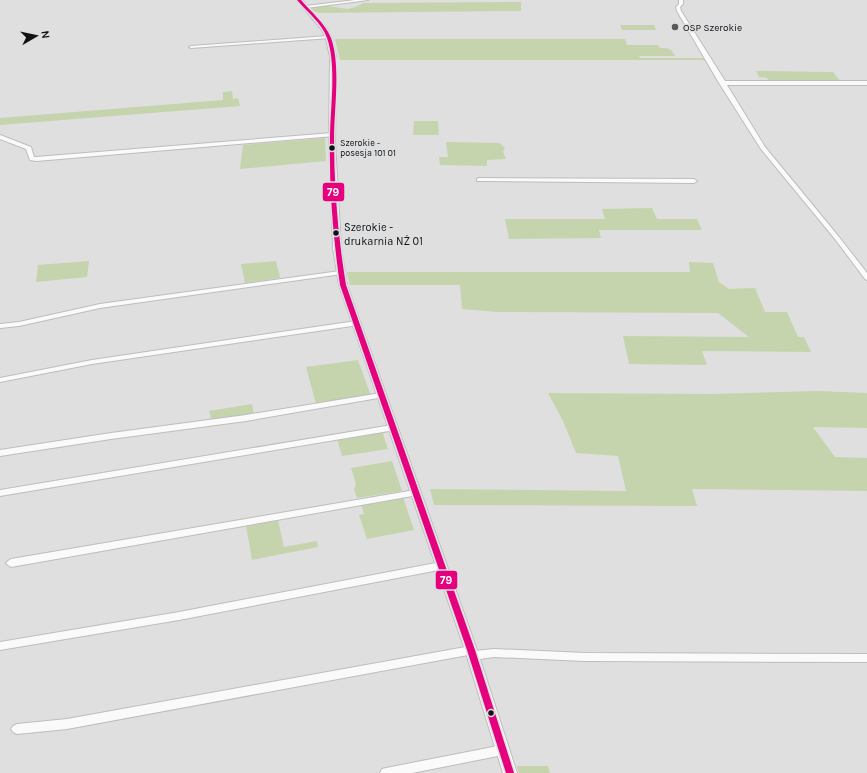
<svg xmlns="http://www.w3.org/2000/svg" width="867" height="773" font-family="Karla,sans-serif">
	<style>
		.green { fill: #c5d4ad }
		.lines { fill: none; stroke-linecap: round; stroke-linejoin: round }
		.minor-casing { stroke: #bdbdbe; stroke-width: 2 }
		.tertiary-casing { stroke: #bdbdbe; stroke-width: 2 }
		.minor { fill: #fafafa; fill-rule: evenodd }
		.tertiary { fill: #fafafa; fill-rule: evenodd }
		.bus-1-casing { stroke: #dedfe1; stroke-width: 3 }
		.bus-1 { fill: #e5007d; fill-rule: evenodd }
		.poi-dot { fill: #5a5a5b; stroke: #dedfe1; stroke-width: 1.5 }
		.bus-dot { fill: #121213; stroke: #dedfe1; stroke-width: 1.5 }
		.labels { text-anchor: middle; stroke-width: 3; stroke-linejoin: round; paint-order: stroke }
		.far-bus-label { font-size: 9px; fill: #121213; stroke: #dedfe1; text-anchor: start }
		.far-poi-label { font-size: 10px; fill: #121213; stroke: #dedfe1; text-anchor: start }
		.bus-label { font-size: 11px; fill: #121213; stroke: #dedfe1; text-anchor: start }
		.line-badge { stroke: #dedfe1; stroke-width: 1.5 }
		.badge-label { font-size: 11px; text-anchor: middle; font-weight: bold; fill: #fff }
	</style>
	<rect width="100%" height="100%" fill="#dfdfe0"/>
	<path class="green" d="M521,2V11L316,13L321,12H315L311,8C316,7 321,6 327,6C342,7 347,13 363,3Z
		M620,25H654L656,30H622Z
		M335,39H625L627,45H658L660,48C668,48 672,48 675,56H639L640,58H704L705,60H340Z
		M756,71L833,72L841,82H769L767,78L759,77Z
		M232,91L233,99L238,98L240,106L0,125V118L223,100V92Z
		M414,121H438L439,135H413Z
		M325,138L326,161L240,169L243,145Z
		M446,142L500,143L505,148L503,152L506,159L487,160V166L440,165L439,157H448Z
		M652,208L657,219H697L702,230H599L601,238L509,239L505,219H605L602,209Z
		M89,261L87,277L36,282L38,265Z
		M276,261L280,278L245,283L241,264Z
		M689,262L713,263L719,282L729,289L755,288L765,312H787L798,337H804L811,352L702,351L707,365L629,364L623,336L749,337L718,313L498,312L462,309L460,285H350L347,272H690Z
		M358,360L371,396L316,404L306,367Z
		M819,391L867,393V428L813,427L835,457L867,458V491L692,489L697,506L434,505L430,489L626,491L618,456L576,453L563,421L548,393L711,394Z
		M252,404L254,415L212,422L209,411Z
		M382,431L388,449L342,456L337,439Z
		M392,461L402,491L357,498L354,489L356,484L351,468Z
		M403,497L414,530L367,539L359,515L364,514L361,504Z
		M278,520L284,547L317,541L318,547L252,560L246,526Z
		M517,766H548L550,773H519Z"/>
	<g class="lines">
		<g class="minor-casing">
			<path id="minor" d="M355,0H368L306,8L304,7L306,6Z
				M679,0H683V4L680,7L681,11L725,81H867V85H727L765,147L839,237L867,273V280L865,279L835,239L761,149L719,83L677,11L676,7L679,4Z
				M328,36L330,37V38L191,48L189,47L191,46Z
				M332,133L335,135L334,136L36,161L30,160L26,149L0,139V135L31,147L34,157H36Z
				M479,178L694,179L697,181L694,183L477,181V179Z
				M340,271L342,272L343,273L342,274L100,308L19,326L0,328V324L19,322L100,304Z
				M356,321L360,323L359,325L92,364L0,382V378L92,360Z
				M381,393L385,395L384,397L246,421L111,439L0,456V450L111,433L246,415Z
				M392,425L396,428L395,430L0,496V490Z
				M415,490L418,491L420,493L418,495L11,567L8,565L6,563L8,561L11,559Z
				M441,562L444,563L446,566L444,569L179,620L0,650V642L179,612Z
				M471,646L475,647L476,650L475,651L494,649L585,653L867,654V662L585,661L494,657L473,660L469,659L468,655L67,729L17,734L13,732L11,729L13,726L17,724L67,719Z
				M503,745L507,747L509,750L507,753L503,755L412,773H380L382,769L386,768Z"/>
		</g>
		<g class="tertiary-casing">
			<path id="tertiary" d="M297,0H302L327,29L332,39L336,57L335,141L341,248L347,285L477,650L517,773H503L465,650L339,285L333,248L329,141L330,57L326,39L322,30Z"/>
		</g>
		<use href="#minor" class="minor"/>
		<use href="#tertiary" class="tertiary"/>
		<g class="bus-1-casing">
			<path id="bus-1" d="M297,0H301C311,12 325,23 331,38C341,66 334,109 334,139C334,188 338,237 346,285L475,650L514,773H506L467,650L340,285C333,237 329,188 330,139C330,109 337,66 327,38C322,23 307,12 297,0Z"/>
		</g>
		<use href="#bus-1" class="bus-1"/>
	</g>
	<circle class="poi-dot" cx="675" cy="27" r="4"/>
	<g class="bus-dot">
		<circle cx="332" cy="148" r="3.5"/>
		<circle cx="336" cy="233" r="3.5"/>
		<circle cx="491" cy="713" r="3.5"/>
	</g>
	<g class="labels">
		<g class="far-bus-label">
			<text x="340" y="146">Szerokie -<tspan x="340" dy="10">posesja 101 01</tspan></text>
		</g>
		<g class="far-poi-label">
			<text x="683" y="31">OSP Szerokie</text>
		</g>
		<g class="bus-label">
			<text x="344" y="231">Szerokie -<tspan x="344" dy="14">drukarnia NŻ 01</tspan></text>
		</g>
	</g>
	<g class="line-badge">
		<rect x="322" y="182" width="23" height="20" rx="4" fill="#e5007d"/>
		<rect x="435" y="570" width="23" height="20" rx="4" fill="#e5007d"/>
	</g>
	<g class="badge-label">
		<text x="333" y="196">79</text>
		<text x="446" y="584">79</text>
	</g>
	<g transform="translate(36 36) rotate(81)" stroke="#dedfe1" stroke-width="3" paint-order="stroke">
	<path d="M0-3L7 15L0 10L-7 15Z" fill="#121213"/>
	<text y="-6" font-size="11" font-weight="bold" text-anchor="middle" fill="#121213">N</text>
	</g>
</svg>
